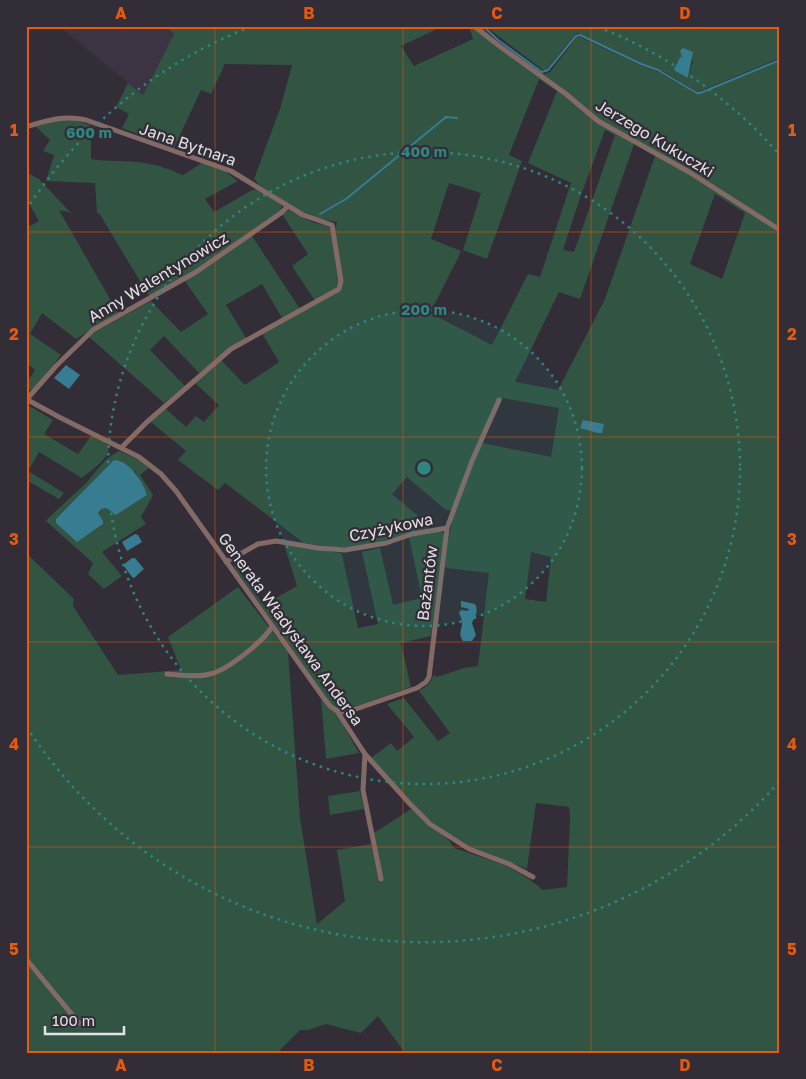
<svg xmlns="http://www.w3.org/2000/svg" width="806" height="1079" font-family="'Golos Text',sans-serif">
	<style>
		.built { fill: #3c3442 }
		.green { fill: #315443; fill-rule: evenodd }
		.water { fill: #387c92 }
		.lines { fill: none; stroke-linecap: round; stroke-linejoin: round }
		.stream { stroke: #387c92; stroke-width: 2 }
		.minor { stroke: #846a67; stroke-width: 5 }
		.grid { fill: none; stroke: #e8590c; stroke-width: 1; stroke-opacity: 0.55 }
		.ring { fill: none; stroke: #2f8680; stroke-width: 2.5; stroke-dasharray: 2.5 5 }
		.labels { text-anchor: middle; stroke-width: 4.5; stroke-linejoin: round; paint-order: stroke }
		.street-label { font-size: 16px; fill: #e4e1e6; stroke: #322d36 }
		.centre { fill: #2f8680; stroke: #322d36; stroke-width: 2.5 }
		.ring-label { font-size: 15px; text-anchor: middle; font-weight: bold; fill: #2f8680; stroke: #322d36; stroke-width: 4.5; stroke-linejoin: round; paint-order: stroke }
		.neatline { fill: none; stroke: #e8590c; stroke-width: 2 }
		.grid-label { font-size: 16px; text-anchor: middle; font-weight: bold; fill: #e8590c }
	</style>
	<rect width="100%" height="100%" fill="#322d36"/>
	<path class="built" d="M59,26H165L174,34L143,95Z"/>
	<path class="green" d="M165,26H346V28L348,26H443L401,46L414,66L473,39L469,26H480L496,41L544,74L550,72L577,37H580L642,66L659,72L698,94L780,61V1053H405L378,1016L361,1033L326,1024L308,1030H300L277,1053H26V553L74,599L73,606L118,675L181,670L168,637L238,587L288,652L300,818L317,924L345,901L337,850L371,844L379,878L374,833L411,809L449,840L454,848L505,865L529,879L543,890L567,887L570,818L569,807L536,803L527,869C510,862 490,857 473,849C431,830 402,792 371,758L391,743L397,751L414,737L387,704L404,698L438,741L450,733L419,691L428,685L434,675L437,677L464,668L478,666L489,573L447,568L445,566L448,539L455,510H446L407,477L392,494L431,527L378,542L350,547H333L304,543L225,483L218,490L178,460L186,451L151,422L166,409L186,427L196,416L204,422L219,405L195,383L221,360L245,385L279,362L262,333L340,290L335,229L337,222L309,217L259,185L254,179L281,106L292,65L225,64L211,94L201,90L174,148L122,128L129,114L116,107L128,83L143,95L174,34ZM539,79L557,91L528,163L571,183L540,277L528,274L492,345L430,313L459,256L461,251L431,239L449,183L481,193L463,250L487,259L522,161L509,155ZM605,130L615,135L574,252L563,250L580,198ZM634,144L655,156L605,299L558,390L515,382L559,292L580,299ZM715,194L745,213L722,279L690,264ZM503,398L559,408L551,457L482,443ZM531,552L551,557L546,602L525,599Z
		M485,26H780V58L698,92L664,72L642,64L578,33L575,35L546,70H543ZM680,57L693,60L688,78L675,71L677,62Z
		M55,120H72L91,125V159C109,162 127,160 145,163C159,165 171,170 183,175L202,163L225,171L238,181L205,199L214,212L252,190L257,189L282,205L280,212L190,274L149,296L99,213H97L95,183L46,181L54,155L43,151L50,140L35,126Z
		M26,172L39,179L68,210L72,213L59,210L118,313L76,339L42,313L30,334L61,355L34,388L26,392V384L35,370L26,363V228L39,221L26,198Z
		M289,210L312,222L327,226L330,228L339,282L336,289L315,301L292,266L308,254L282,214Z
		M252,236L300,309L282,318L262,284L226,305L246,338L199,373L164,336L150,350L185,386L164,403L88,336L151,301L181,332L208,314L185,281Z
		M26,404L53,420L44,434L78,454L91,436L104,442L109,446C109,460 92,469 82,478L39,452L28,471L64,493L59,499L26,480Z
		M119,451L141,461L149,468L140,475L153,495L141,517L146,524L102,552L122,576L104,589L88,574L93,563L46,521C59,507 73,496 86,483C96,472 105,457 119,451ZM135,471L147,495L116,515L106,508L101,509L98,513L103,521L56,519L82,494Z
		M440,531L444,534V538L431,636L401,643L411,687L346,710L337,709L329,702L234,567L235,565L264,605L297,586L284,544L340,553L342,555L358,628L378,624L362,552L380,548L393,605L422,598L409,537Z
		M321,698L337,714L359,753L326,759Z
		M360,791L364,809L330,815L328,796Z"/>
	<path class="water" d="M683,48L693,52L688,78L675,71L674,69L680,57H682L680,51Z
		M66,365L80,375L69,389L54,378Z
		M583,420L604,424L602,433H598L580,428Z
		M114,460C129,460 144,483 147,495L116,515L106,508L101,509L98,513L103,521V524L77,542L56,523V519Z
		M135,534L138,535L142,542L127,551L122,542Z
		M132,558H135L144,569L134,578L132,577L123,565Z
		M461,601L475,604C479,612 475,616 472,623L476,635L472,641H463C457,633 463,629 462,621C461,618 460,615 459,613L461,610L468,611L469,609L461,607Z"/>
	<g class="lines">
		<path class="stream" d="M483,26L498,40L542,72L548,70L576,36L580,35L641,64L658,70L697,93H700L780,60
			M320,214L346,199L446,117L457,118"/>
		<path class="minor" d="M474,26L498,45L566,94L598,121L689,172L780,230
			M26,127C47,120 65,115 86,120L231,171L303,215L332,225L341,281L339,289L231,349L147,422L122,447
			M26,399L59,417L139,457L161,474L176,491L323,697L330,706L337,711L365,754L410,804L430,824L469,849L509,864L533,877
			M27,399L56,366L93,330L196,272L281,213L288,206
			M226,562L258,544L276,541L318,548L345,550L386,543L412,534L447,528
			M167,674C180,675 197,678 210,674C228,670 262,642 272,627
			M337,711L345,712L353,710L417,688L426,682L429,677L447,528L472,461L499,400
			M365,754L363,790L381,879
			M26,959L79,1023"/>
	</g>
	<path class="grid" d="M215,26V1053M403,26V1053M591,26V1053M26,232H780M26,437H780M26,642H780M26,847H780"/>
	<circle cx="424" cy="468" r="158" fill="#2f8680" fill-opacity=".12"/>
	<g class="ring">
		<circle cx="424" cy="468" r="158"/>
		<circle cx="424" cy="468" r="316"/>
		<path d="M779 782A474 474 0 0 1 26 726M26 210A474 474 0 0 1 250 27M598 27A474 474 0 0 1 779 154"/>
	</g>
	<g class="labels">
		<g class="street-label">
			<text transform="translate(655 138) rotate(31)" y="6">Jerzego Kukuczki</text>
			<text transform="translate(188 144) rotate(19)" y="6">Jana Bytnara</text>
			<text transform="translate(158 277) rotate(-31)" y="6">Anny Walentynowicz</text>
			<text transform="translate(391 527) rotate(-12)" y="6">Czyżykowa</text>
			<text transform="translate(427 583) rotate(-83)" y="6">Bażantów</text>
			<text transform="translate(291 629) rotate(54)" y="6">Generała Władysława Andersa</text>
		</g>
	</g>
	<circle cx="424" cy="468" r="8" class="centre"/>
	<g class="ring-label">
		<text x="89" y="138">600 m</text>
		<text x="424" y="157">400 m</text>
		<text x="424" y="315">200 m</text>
	</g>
	<rect width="806" height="1079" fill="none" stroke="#322d36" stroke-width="55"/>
	<path d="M45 1026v8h79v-8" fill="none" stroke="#e4e1e6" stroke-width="2.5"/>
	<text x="52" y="1026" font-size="15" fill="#e4e1e6" stroke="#322d36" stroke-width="4" paint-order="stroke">100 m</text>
	<rect x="28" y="28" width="750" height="1024" class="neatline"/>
	<g class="grid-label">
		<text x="121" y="19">A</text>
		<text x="309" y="19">B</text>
		<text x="497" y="19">C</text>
		<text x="685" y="19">D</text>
		<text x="14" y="136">1</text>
		<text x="792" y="136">1</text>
		<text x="14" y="340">2</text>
		<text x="792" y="340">2</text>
		<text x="14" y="545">3</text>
		<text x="792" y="545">3</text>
		<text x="14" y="750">4</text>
		<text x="792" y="750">4</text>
		<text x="14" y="955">5</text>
		<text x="792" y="955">5</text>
		<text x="121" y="1071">A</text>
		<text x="309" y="1071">B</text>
		<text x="497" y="1071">C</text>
		<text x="685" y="1071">D</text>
	</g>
</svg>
